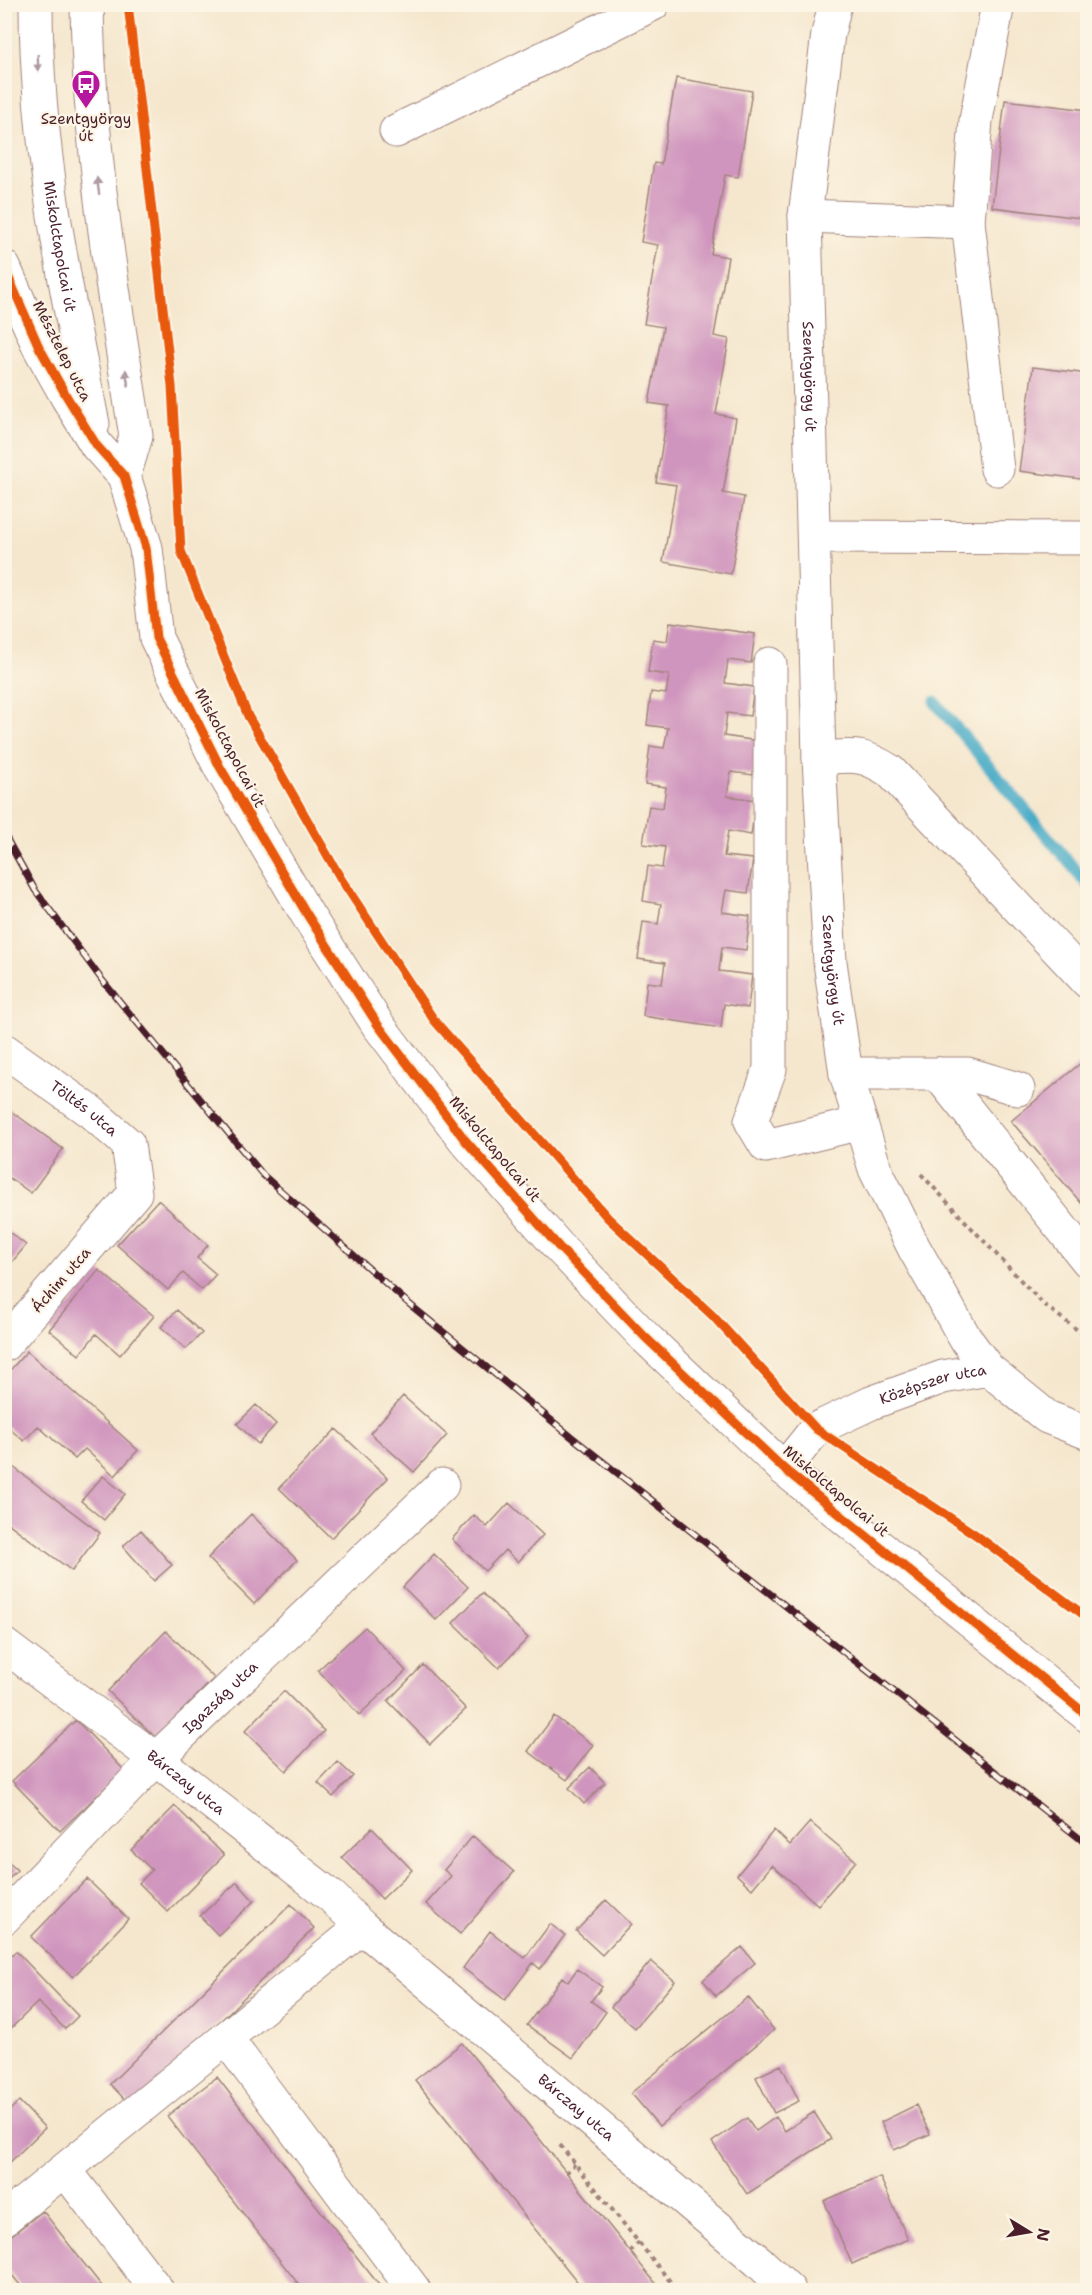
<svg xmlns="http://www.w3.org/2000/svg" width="1092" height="2295" font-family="'Shantell Sans',sans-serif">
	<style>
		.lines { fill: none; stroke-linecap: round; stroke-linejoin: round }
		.stream { stroke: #48acc7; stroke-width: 12 }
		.building { fill: #d095be }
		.minor-casing { stroke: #a0837c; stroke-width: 35 }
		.path { stroke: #a0837c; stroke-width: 4; stroke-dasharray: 4.5 4.5; stroke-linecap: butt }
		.minor { stroke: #fff; stroke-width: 33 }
		.rail-casing { stroke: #4a1f2b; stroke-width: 7 }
		.rail { stroke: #fcf5e5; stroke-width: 4.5; stroke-dasharray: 14; stroke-linecap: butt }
		.cycleway-casing { stroke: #fcf5e5; stroke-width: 13 }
		.cycleway { stroke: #e8590c; stroke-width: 9 }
		.oneway { fill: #ae9aa0 }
		.labels { text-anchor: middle; stroke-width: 4.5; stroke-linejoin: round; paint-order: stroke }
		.poi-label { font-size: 15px; fill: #4a1f2b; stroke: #fcf5e5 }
		.street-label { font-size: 15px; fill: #4a1f2b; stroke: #fcf5e5 }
	</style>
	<rect width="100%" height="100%" fill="#fcf5e5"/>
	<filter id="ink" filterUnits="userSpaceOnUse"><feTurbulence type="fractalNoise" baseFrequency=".0167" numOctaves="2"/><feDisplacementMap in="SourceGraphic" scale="12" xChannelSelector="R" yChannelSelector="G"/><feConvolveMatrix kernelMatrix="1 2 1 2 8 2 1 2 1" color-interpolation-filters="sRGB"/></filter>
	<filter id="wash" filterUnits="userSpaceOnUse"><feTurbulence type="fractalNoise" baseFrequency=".008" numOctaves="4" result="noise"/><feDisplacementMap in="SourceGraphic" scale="24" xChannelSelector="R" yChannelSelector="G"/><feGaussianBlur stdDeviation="1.35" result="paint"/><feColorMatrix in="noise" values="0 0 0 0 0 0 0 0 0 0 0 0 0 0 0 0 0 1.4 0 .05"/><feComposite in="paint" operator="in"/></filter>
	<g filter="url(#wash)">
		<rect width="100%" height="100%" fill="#f5e7ce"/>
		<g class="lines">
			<path class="stream" d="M935,702L1088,885"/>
		</g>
		<g id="blocks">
			<path class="building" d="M676,78L752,91L738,177L725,175L711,254L728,257L714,336L729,339L716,414L736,418L723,493L744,497L731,574L663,562L676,485L656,482L669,406L649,403L663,327L644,324L658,245L641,242L654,163L661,164Z
				M1005,100L1088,110V219L992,207Z
				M1033,367L1088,374V480L1019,471Z
				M670,622L755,634L751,663L728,660L725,683L754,687L750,716L727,713L724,736L758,741L753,775L731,772L727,796L756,800L751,835L728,831L724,856L753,859L748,893L726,890L722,912L750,916L746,950L722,947L719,971L752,975L748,1008L724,1004L721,1028L643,1016L647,982L662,984L665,963L638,959L643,922L658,924L661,904L643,901L648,866L662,868L665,847L643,844L649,806L663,808L666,787L645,784L650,746L664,748L668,728L647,725L651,692L666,694L669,675L648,672L653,639L667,641Z
				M1088,1057V1211L1011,1121Z
				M4,1106L63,1149L31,1193L4,1174Z
				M158,1200L208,1245L197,1258L216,1274L202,1290L183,1273L168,1290L117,1245Z
				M4,1228L26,1245L4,1272Z
				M99,1270L154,1316L120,1355L96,1334L79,1355L49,1330Z
				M177,1310L202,1333L186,1349L161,1327Z
				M27,1351L138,1450L115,1476L85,1449L75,1459L38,1426L24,1441L4,1424V1377Z
				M403,1396L447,1435L414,1472L370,1433Z
				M256,1405L276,1424L258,1444L237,1424Z
				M336,1429L388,1478L331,1538L279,1488Z
				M4,1460L100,1533L72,1571L4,1520Z
				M103,1476L125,1494L104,1520L81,1501Z
				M509,1503L543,1535L518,1562L505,1550L485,1571L452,1539L474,1515L487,1527Z
				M251,1514L297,1560L254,1604L208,1558Z
				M141,1530L172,1565L154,1581L123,1546Z
				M434,1554L468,1587L436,1620L403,1587Z
				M482,1593L528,1638L499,1668L453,1623Z
				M365,1627L406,1671L359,1715L318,1670Z
				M166,1631L214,1678L156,1738L108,1691Z
				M423,1665L466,1709L430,1744L388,1701Z
				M284,1691L324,1731L286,1771L245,1731Z
				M554,1716L593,1745L567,1780L528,1751Z
				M76,1720L124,1770L60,1831L12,1781Z
				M338,1762L353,1776L333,1797L318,1783Z
				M590,1767L605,1783L584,1804L569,1788Z
				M175,1806L224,1855L168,1912L139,1883L152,1870L131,1850Z
				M810,1822L856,1861L818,1905L772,1865L752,1889L737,1875L774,1830L790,1845Z
				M372,1828L412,1870L382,1899L342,1857Z
				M473,1836L514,1872L460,1934L426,1904L451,1876L444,1870Z
				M4,1858L17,1870L4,1884Z
				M87,1879L128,1919L73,1977L31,1937Z
				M237,1882L254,1901L218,1935L200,1916Z
				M606,1900L631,1924L602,1955L576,1931Z
				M291,1904L314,1928L133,2108L110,2084Z
				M550,1924L565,1935L540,1969L533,1963L505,2000L463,1968L490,1931L525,1958Z
				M742,1947L755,1963L716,1996L703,1980Z
				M16,1951L78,2016L65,2029L38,2002L7,2032L4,2029V1962Z
				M651,1961L675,1981L635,2028L611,2007Z
				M577,1969L602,1987L591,2001L606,2012L573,2058L527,2025L562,1977L568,1982Z
				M748,1997L774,2030L659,2126L631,2093Z
				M462,2043L493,2081L661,2290H584L415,2080Z
				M781,2065L799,2101L774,2113L756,2077Z
				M217,2077L326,2218L383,2290H303L167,2116Z
				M19,2101L45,2128L4,2168V2116Z
				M916,2105L930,2134L894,2150L881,2122Z
				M814,2112L831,2139L747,2194L712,2142L747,2118L756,2131L776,2117L785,2131Z
				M880,2177L908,2239L852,2264L824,2201Z
				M43,2211L78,2256L105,2290H24L4,2265V2241Z"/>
		</g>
	</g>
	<g filter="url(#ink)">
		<use href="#blocks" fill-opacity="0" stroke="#a0837c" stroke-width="1.5"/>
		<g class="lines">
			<g class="minor-casing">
				<g id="minor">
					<path id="s1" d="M36,4C36,147 65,285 93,424"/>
					<path d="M87,4C89,151 113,292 136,436L124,476"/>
					<path id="s2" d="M835,4L828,34L805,216L819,758L830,962L846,1074L875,1169L914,1248L965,1338L988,1369"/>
					<path d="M396,131L653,4"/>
					<path d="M805,216L968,222"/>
					<path d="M4,267L39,347L67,397L97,446L124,476L146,548L156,638L220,767L308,916L378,1025L465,1140L559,1247L645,1337L784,1469L1088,1716"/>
					<path d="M997,469L968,222L976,120L998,4"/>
					<path d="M815,537L1088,538"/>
					<path d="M770,664V1069L751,1121L766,1146L861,1123"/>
					<path d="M819,758C854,756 860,752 890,771L1088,982"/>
					<path id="s3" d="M4,1050L91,1112L128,1144L135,1193L4,1345"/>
					<path d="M846,1074H968L1018,1089"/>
					<path d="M938,1074L1088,1261"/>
					<path id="s4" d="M784,1469L816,1429L871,1403L943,1377L988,1369L1047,1417L1088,1433"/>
					<path id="s5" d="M4,1645L156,1759L332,1897L362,1927L758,2261L789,2290"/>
					<path id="s6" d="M4,1918L156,1759L442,1485"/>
					<path d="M226,2038L414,2290"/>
					<path d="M65,2170L157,2290"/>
					<path d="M4,2219L362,1927"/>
				</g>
			</g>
			<path class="path" d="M921,1174L1043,1304L1088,1338
				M560,2145L677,2290
				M566,2173L575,2164
				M630,2252L639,2242"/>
			<use href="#minor" class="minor"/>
			<g class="rail-casing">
				<path id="rail" d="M4,834L35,890L102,980L263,1175L408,1303L568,1434L1088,1845"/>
			</g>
			<use href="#rail" class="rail"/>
			<g class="cycleway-casing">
				<path id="cycleway" d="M128,4L172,386L181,551L248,716L341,879L434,1020L608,1218L713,1316L816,1429L976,1535L1088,1618
					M4,267L39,347L67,397L97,446L124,476L146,548L156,638L220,767L308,916L378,1025L465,1140L559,1247L645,1337L784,1469L1088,1716"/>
			</g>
			<use href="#cycleway" class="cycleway"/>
		</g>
		<defs><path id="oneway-solid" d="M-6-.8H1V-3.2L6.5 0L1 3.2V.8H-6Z" transform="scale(1.5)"/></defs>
		<g class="oneway">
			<use href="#oneway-solid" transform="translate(38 63) rotate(88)"/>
			<use href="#oneway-solid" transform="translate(98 186) rotate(-98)"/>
			<use href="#oneway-solid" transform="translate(127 378) rotate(-99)"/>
		</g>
	</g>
	<defs>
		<g id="bus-pin" transform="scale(1.5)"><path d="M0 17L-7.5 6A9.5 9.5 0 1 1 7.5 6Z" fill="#b5179e" stroke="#fcf5e5"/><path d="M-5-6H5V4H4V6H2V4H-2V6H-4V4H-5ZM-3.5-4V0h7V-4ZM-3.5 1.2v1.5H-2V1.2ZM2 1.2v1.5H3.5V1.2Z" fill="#fff"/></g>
	</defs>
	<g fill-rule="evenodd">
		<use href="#bus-pin" x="86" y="84"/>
	</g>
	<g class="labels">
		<g class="poi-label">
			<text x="86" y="124">Szentgyörgy<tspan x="86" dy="17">út</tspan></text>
		</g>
		<g class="street-label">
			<text dy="5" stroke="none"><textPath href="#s1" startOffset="244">Miskolctapolcai út</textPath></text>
			<text transform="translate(62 351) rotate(63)" y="5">Mésztelep utca</text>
			<text dy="5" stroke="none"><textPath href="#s2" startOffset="375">Szentgyörgy út</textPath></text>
			<text transform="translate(230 748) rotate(62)" y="5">Miskolctapolcai út</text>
			<text dy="5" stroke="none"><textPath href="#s2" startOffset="969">Szentgyörgy út</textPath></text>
			<text dy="5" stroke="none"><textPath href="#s3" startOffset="99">Töltés utca</textPath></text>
			<text transform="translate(495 1149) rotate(50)" y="5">Miskolctapolcai út</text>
			<text transform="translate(61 1280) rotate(-49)" y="5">Áchim utca</text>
			<text dy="5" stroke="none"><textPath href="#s4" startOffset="177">Középszer utca</textPath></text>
			<text transform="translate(836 1491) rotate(40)" y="5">Miskolctapolcai út</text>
			<text dy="5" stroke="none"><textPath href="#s6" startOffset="309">Igazság utca</textPath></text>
			<text dy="5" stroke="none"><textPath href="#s5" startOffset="228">Bárczay utca</textPath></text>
			<text dy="5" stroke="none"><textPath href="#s5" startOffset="736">Bárczay utca</textPath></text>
		</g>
	</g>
	<rect width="1092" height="2295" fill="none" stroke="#fcf5e5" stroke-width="24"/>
	<g transform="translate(1029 2232) rotate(101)" stroke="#fcf5e5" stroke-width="4.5" paint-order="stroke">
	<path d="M0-4.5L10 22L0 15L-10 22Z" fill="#4a1f2b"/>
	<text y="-9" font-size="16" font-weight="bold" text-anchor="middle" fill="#4a1f2b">N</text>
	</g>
</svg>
